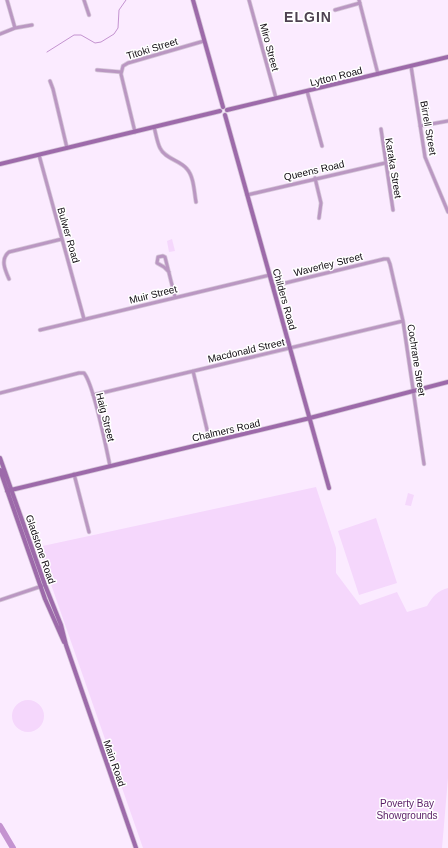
<svg xmlns="http://www.w3.org/2000/svg" width="448" height="848" font-family="Helvetica,sans-serif">
	<style>
		.green { fill: #f5d7fc }
		.lines { fill: none; stroke-linecap: round; stroke-linejoin: round }
		.stream { stroke: #c493d0; stroke-width: 1 }
		.river { stroke: #c493d0; stroke-width: 6 }
		.street-casing { stroke: #d6c7d9; stroke-width: 4.5 }
		.secondary-casing { stroke: #d6c7d9; stroke-width: 5.5 }
		.street { stroke: #ba97c2; stroke-width: 3 }
		.secondary { stroke: #9d6aaa; stroke-width: 4 }
		.labels { text-anchor: middle; stroke-width: 3; stroke-linejoin: round; paint-order: stroke }
		.street-label { font-size: 10px; fill: #110c12; stroke: #fff }
		.park-label { font-size: 10px; fill: #581c65; stroke: #fff }
		.district-label { font-size: 14px; font-weight: bold; letter-spacing: 1px; fill: #4e4251; stroke: #fff }
	</style>
	<rect width="100%" height="100%" fill="#fbebff"/>
	<path class="green" d="M172,239L175,251L169,252L167,241Z
		M316,487L336,548V573L360,605L397,592L407,612L427,606C433,596 437,591 448,588V778L442,848H143L38,547Z
		M408,493L414,495L411,506L405,505Z
		M376,518L397,583L359,595L338,531Z
		M12 716a16 16 0 1 1 32 0a16 16 0 1 1-32 0Z"/>
	<g class="lines">
		<path class="stream" d="M47,52L74,35H81L95,43L101,42L114,34L118,28L119,10L126,0"/>
		<path class="river" d="M0,826L13,848"/>
		<g class="street-casing">
			<path id="street" d="M7,0L15,28
				M84,0L89,15
				M249,0L276,98
				M359,0L378,74
				M335,10L360,3
				M0,34L15,28L32,25
				M411,66L425,157L448,212
				M97,70L121,72
				M50,81L53,89L67,148
				M307,91L322,146
				M420,126L448,121
				M154,127C156,134 157,142 160,148C165,159 180,160 187,169C194,177 194,191 196,202
				M381,129L393,210
				M135,132L121,74L123,66L128,63L204,41
				M39,155L84,319
				M315,178L321,203L319,218
				M247,195L385,163
				M169,272L164,267L157,263L158,257L163,256L165,257L175,297
				M9,279C5,270 0,259 9,252L62,239
				M273,286L384,259H388L390,264L403,321L424,464
				M40,330L270,275
				M193,371L210,442
				M0,393L79,373H84C94,385 106,447 110,466
				M93,395L403,321
				M74,474L89,532
				M0,600L42,586"/>
		</g>
		<g class="secondary-casing">
			<path id="secondary" d="M193,0L223,107
				M227,110L448,57
				M225,115L329,488
				M0,164L220,111
				M0,458L45,585L61,625L66,645L136,848
				M0,470L45,599L64,642
				M7,491L306,419L448,382"/>
		</g>
		<use href="#street" class="street"/>
		<use href="#secondary" class="secondary"/>
	</g>
	<g class="labels">
		<g class="street-label">
			<text transform="translate(270 47) rotate(75)" y="4">Miro Street</text>
			<text transform="translate(152 48) rotate(-17)" y="4">Titoki Street</text>
			<text transform="translate(336 76) rotate(-14)" y="4">Lytton Road</text>
			<text transform="translate(429 128) rotate(80)" y="4">Birrell Street</text>
			<text transform="translate(394 168) rotate(81)" y="4">Karaka Street</text>
			<text transform="translate(314 170) rotate(-13)" y="4">Queens Road</text>
			<text transform="translate(69 235) rotate(74)" y="4">Bulwer Road</text>
			<text transform="translate(328 264) rotate(-14)" y="4">Waverley Street</text>
			<text transform="translate(153 294) rotate(-14)" y="4">Muir Street</text>
			<text transform="translate(285 299) rotate(74)" y="4">Childers Road</text>
			<text transform="translate(246 350) rotate(-13)" y="4">Macdonald Street</text>
			<text transform="translate(417 360) rotate(81)" y="4">Cochrane Street</text>
			<text transform="translate(106 417) rotate(76)" y="4">Haig Street</text>
			<text transform="translate(226 430) rotate(-13)" y="4">Chalmers Road</text>
			<text transform="translate(41 549) rotate(71)" y="4">Gladstone Road</text>
			<text transform="translate(115 763) rotate(71)" y="4">Main Road</text>
		</g>
		<g class="park-label">
			<text x="407" y="807">Poverty Bay<tspan x="407" dy="12">Showgrounds</tspan></text>
		</g>
		<g class="district-label">
			<text x="308" y="22">ELGIN</text>
		</g>
	</g>
</svg>
